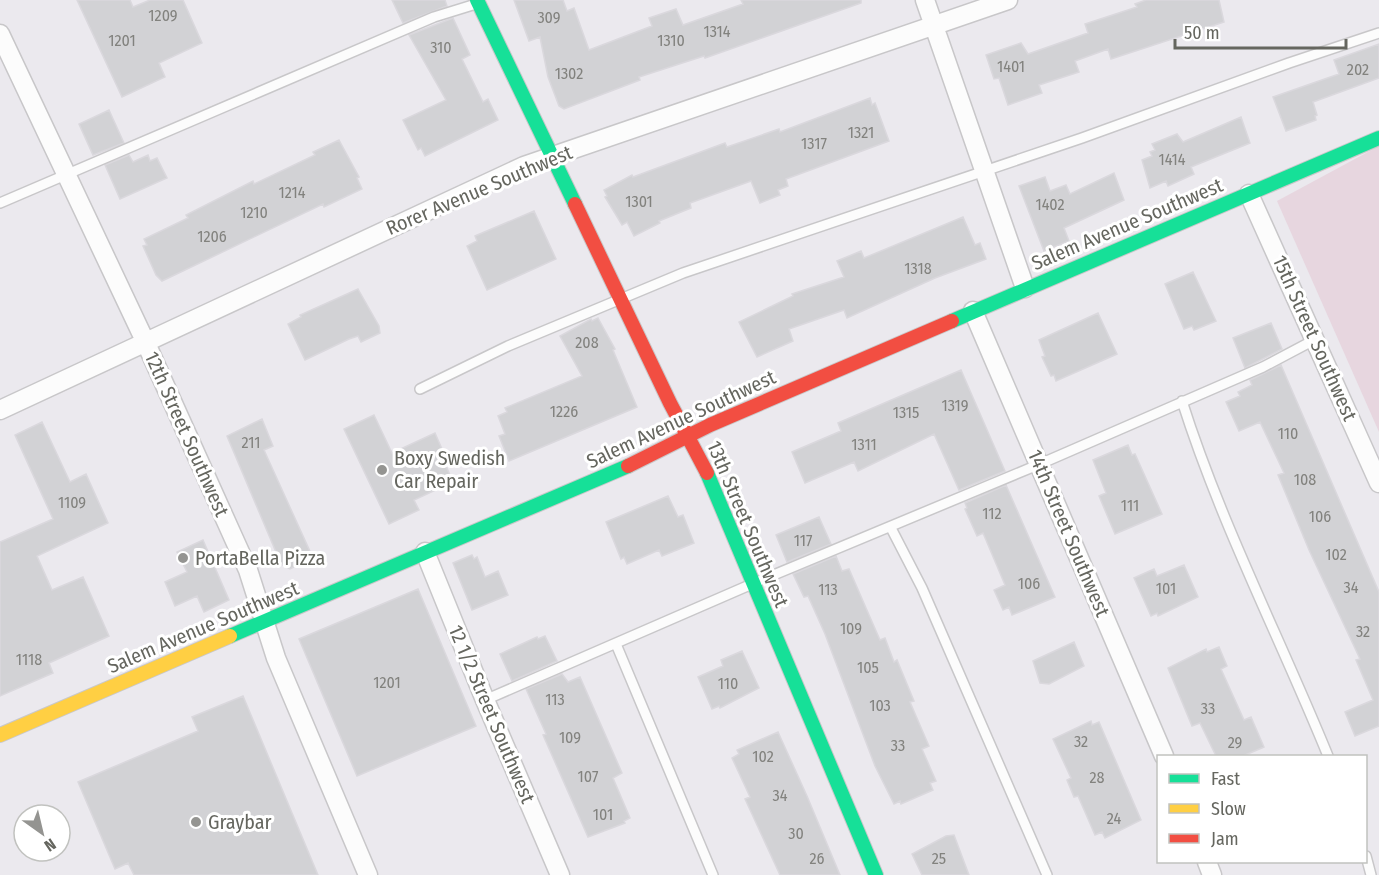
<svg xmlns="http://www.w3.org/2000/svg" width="1379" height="875" font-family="'Fira Sans Condensed',sans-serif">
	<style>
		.green { fill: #e7d6df }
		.building { fill: #d2d2d5; stroke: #dad8dd; stroke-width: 1.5 }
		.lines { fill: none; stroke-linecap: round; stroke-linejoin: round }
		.lane-casing { stroke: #c8c7c9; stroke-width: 12 }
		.street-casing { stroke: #c8c7c9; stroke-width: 21 }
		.fast-casing { stroke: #c9c8c9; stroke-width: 16 }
		.slow-casing { stroke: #c9c8c9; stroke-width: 16 }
		.jam-casing { stroke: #c9c8c9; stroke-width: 16 }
		.lane { stroke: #fcfcfc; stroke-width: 9 }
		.street { stroke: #fcfcfc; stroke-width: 18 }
		.fast { stroke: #16e098; stroke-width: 14 }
		.slow { stroke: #ffcf43; stroke-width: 14 }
		.jam { stroke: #f24e42; stroke-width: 14 }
		.poi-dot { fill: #949491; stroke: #fff; stroke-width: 2 }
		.labels { text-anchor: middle; stroke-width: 6; stroke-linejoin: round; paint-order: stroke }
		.number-label { font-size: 16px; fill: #82827e }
		.street-label { font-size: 20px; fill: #65665f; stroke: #fff }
		.poi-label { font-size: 20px; fill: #65665f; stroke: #fff; text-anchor: start }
	</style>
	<rect width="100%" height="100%" fill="#ebe9ee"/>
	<path class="green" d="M1379,146V432L1277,201Z"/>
	<path class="building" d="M77,0H130L133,7L150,0H183L202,43L159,63L165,77L122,97Z
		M392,0H445L447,6L403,23Z
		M514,0H563L567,11L574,8L589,50L652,26L649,18L676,9L683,25L743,4L741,0H861V3L705,58L704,56L639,77L640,80L564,109L559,106L548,77L540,37L529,41Z
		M1146,0H1219L1224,22L1111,59L1108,49L1075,61L1079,72L1039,85L1042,93L1008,105L999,78L994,79L986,55L1021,43L1028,54L1088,33L1085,24L1137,7L1135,4Z
		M453,18L470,55L462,59L483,102L488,99L498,120L425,156L421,148L418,150L403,120L446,100L409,35Z
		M1379,44V78L1313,102L1317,115L1315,116L1316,120L1286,131L1273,97L1339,74L1334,60Z
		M870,98L872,105L875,103L889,141L786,179L788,186L778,190L780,195L760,203L751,181L690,203L691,208L659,221L660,223L634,236L627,222L622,225L605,197L607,196L604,190L632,175L633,177L725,143L727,147L779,129L780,132Z
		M109,110L124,143L93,155L79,124Z
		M1241,117L1250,143L1191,167L1194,174L1168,186L1166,181L1150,188L1142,160L1152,156L1150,152L1155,150L1152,144L1177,134L1183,142Z
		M339,140L359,177L357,178L362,189L324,207L323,204L162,281L156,275L143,246L147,245L144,239L188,218L186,215L253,181L254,184L315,155L313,152Z
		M129,155L133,162L148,155L150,161L157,158L167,178L120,199L105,165Z
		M1114,173L1124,200L1064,228L1069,241L1044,251L1019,186L1045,177L1050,191L1066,185L1070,194Z
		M534,211L556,259L487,290L467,246L477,241L475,236Z
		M963,217L975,245L980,243L986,259L935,278L847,318L844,310L789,329L793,341L757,357L739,322L793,296L792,294L844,277L837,261L861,251L864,258Z
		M1193,272L1216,321L1194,330L1192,326L1184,329L1165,284Z
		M358,289L379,326L380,333L361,342L358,336L349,339L305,360L288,324L301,317L300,315Z
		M1098,313L1117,354L1056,381L1054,375L1051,376L1042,357L1045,356L1039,340Z
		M598,318L615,349L613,350L637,407L509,461L499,436L505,434L498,416L507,412L505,408L582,376L560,336L591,319L592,321Z
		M1271,323L1282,349L1245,368L1233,338Z
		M1281,365L1379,592V726L1355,736L1345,712L1373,700L1356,660L1360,659L1309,550L1278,475L1284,473L1260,422L1239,431L1226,402L1240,396L1238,392L1252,385L1250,380Z
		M961,370L1005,471L959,490L934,434L858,471L854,462L805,483L792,452L841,431L838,423Z
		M374,415L392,453L435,433L442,449L439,450L453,482L414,500L419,510L389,524L344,429Z
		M262,419L273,446L264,450L313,558L290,569L281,564L227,436Z
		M42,422L70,482L86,474L108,523L37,556L52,590L83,577L109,636L49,663L53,673L0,696V542L53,519L15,435Z
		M1128,445L1132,455L1135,454L1162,514L1115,534L1099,496L1106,493L1093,460Z
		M1006,485L1055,597L1012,615L1009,607L1003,610L994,590L1005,585L983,533L977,536L965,509L967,508L965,503Z
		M668,496L678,517L683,515L694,543L662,556L659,550L627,564L624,557L621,559L606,522Z
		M819,517L831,544L787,562L776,535Z
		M203,540L229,600L204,612L197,596L175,606L165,582L187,572L177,552Z
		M472,555L474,559L477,557L485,577L498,571L508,595L472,610L453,563Z
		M836,556L842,571L849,569L880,640L885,638L894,662L897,660L914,701L910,702L929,746L922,749L936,781L930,783L933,790L901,804L900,801L894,804L875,766L825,634L808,596L804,597L793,574Z
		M1184,565L1198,597L1158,616L1157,613L1151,616L1134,578L1154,569L1157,576Z
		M418,589L476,726L357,776L299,639Z
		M545,636L557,661L512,681L500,654L537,637L538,639Z
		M1074,642L1084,666L1049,684L1040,683L1033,661Z
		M1219,647L1227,666L1221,669L1244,720L1251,717L1264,747L1243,756H1216L1200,723L1192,726L1168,668L1206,649L1207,652Z
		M742,651L759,688L720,708L719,706L712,709L698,677L723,666L721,660Z
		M562,674L568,682L580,677L622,773L613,778L630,818L624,821L625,823L588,837L543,735L546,734L526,689Z
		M243,696L318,875H134L128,863L115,869L78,782L198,731L192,717Z
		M1091,721L1092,725L1099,722L1141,820L1105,838L1102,832L1095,835L1078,796L1074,797L1067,780L1071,778L1053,739Z
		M778,732L807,796L840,875H780L745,799L750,797L732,758L739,754L737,750Z
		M954,835L969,875H922L912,854L946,836Z"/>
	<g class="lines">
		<g class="lane-casing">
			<path id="lane" d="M0,203L434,17L476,4
				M420,389L508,346L683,273L1082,138L1289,63L1379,33
				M1182,401C1221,524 1280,638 1328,756
				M891,528L922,588L1047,875
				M616,644L713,875
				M485,700L752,584L1040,464L1263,367L1316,339
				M1366,856L1371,875"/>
		</g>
		<g class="street-casing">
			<path id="street" d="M925,0L1025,288
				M0,34L145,341L248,570L276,658L368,875
				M1249,194L1379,483
				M973,311L1164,756
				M0,410L524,166L1008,0
				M425,552L485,700L560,875
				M1207,862L1212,875"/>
		</g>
		<g class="fast-casing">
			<path id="fast" d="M477,0L575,204
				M952,321L1379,138
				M707,473L876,875
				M230,636L628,466"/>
		</g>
		<g class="slow-casing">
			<path id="slow" d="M0,735L230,636"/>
		</g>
		<g class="jam-casing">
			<path id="jam" d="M575,204L670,403L707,473
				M628,466L710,425L952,321"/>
		</g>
		<use href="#lane" class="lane"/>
		<use href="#street" class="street"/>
		<use href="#fast" class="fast"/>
		<use href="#slow" class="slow"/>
		<use href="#jam" class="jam"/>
	</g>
	<g class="poi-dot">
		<circle cx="382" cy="470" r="6"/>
		<circle cx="183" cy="558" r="6"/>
		<circle cx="196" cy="822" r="6"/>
	</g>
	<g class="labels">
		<g class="number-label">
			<text x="163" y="21">1209</text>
			<text x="549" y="23">309</text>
			<text x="717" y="37">1314</text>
			<text x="122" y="46">1201</text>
			<text x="671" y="46">1310</text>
			<text x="441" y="53">310</text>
			<text x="1011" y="72">1401</text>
			<text x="1358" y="75">202</text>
			<text x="569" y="79">1302</text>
			<text x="861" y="138">1321</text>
			<text x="814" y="149">1317</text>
			<text x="1172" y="165">1414</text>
			<text x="292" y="198">1214</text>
			<text x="639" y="207">1301</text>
			<text x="1050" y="210">1402</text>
			<text x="254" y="218">1210</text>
			<text x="212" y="242">1206</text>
			<text x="918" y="274">1318</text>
			<text x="587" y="348">208</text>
			<text x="955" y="411">1319</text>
			<text x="564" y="417">1226</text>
			<text x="906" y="418">1315</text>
			<text x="1288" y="439">110</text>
			<text x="251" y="448">211</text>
			<text x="864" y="450">1311</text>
			<text x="1305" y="485">108</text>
			<text x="72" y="508">1109</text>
			<text x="1130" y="511">111</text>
			<text x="992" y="519">112</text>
			<text x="1320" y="522">106</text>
			<text x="803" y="546">117</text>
			<text x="1336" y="560">102</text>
			<text x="1029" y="589">106</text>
			<text x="1351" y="593">34</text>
			<text x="1166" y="594">101</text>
			<text x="828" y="595">113</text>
			<text x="851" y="634">109</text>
			<text x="1363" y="637">32</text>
			<text x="29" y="665">1118</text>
			<text x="868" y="673">105</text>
			<text x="387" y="688">1201</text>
			<text x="728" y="689">110</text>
			<text x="555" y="705">113</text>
			<text x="880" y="711">103</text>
			<text x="1208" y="714">33</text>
			<text x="570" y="743">109</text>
			<text x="1081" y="747">32</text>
			<text x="1235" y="748">29</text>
			<text x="898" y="751">33</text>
			<text x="763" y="762">102</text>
			<text x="588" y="782">107</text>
			<text x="1097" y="783">28</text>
			<text x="780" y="801">34</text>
			<text x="603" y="820">101</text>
			<text x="1114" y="824">24</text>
			<text x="796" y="839">30</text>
			<text x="817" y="864">26</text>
			<text x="939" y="864">25</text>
		</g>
		<g class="street-label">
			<text transform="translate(479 190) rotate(-23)" y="7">Rorer Avenue Southwest</text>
			<text transform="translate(1127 224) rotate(-23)" y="7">Salem Avenue Southwest</text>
			<text transform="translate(1315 338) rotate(66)" y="7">15th Street Southwest</text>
			<text transform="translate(681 419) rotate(-25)" y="7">Salem Avenue Southwest</text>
			<text transform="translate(187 434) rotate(66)" y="7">12th Street Southwest</text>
			<text transform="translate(748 524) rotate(67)" y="7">13th Street Southwest</text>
			<text transform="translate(1069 533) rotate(67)" y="7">14th Street Southwest</text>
			<text transform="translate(203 627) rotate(-23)" y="7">Salem Avenue Southwest</text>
			<text transform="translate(492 714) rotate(67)" y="7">12 1/2 Street Southwest</text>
		</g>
		<g class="poi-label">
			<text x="394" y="465">Boxy Swedish<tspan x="394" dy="23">Car Repair</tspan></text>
			<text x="195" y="565">PortaBella Pizza</text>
			<text x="208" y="829">Graybar</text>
		</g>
	</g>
	<rect x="1157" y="755" width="210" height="108" fill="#ffffff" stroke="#c1c2bf" stroke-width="1.5"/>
	<rect x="1169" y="774" width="30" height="9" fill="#16e098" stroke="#c1c2bf" stroke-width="1.5"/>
	<text x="1211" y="785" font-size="18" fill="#65665f">Fast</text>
	<rect x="1169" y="804" width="30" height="9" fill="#ffcf43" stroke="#c1c2bf" stroke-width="1.5"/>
	<text x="1211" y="815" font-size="18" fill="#65665f">Slow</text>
	<rect x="1169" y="834" width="30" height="9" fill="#f24e42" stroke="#c1c2bf" stroke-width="1.5"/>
	<text x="1211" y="845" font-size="18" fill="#65665f">Jam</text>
	<g transform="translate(42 833) rotate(146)"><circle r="28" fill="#ffffff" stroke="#c1c2bf" stroke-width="1.5"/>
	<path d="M0-4.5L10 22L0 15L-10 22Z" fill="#949491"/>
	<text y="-9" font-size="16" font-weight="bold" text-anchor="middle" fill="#65665f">N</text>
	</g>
	<path d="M1175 39v9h171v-9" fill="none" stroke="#65665f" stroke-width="3"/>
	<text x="1184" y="39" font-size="18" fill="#65665f" stroke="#ffffff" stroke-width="4.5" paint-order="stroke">50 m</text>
</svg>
